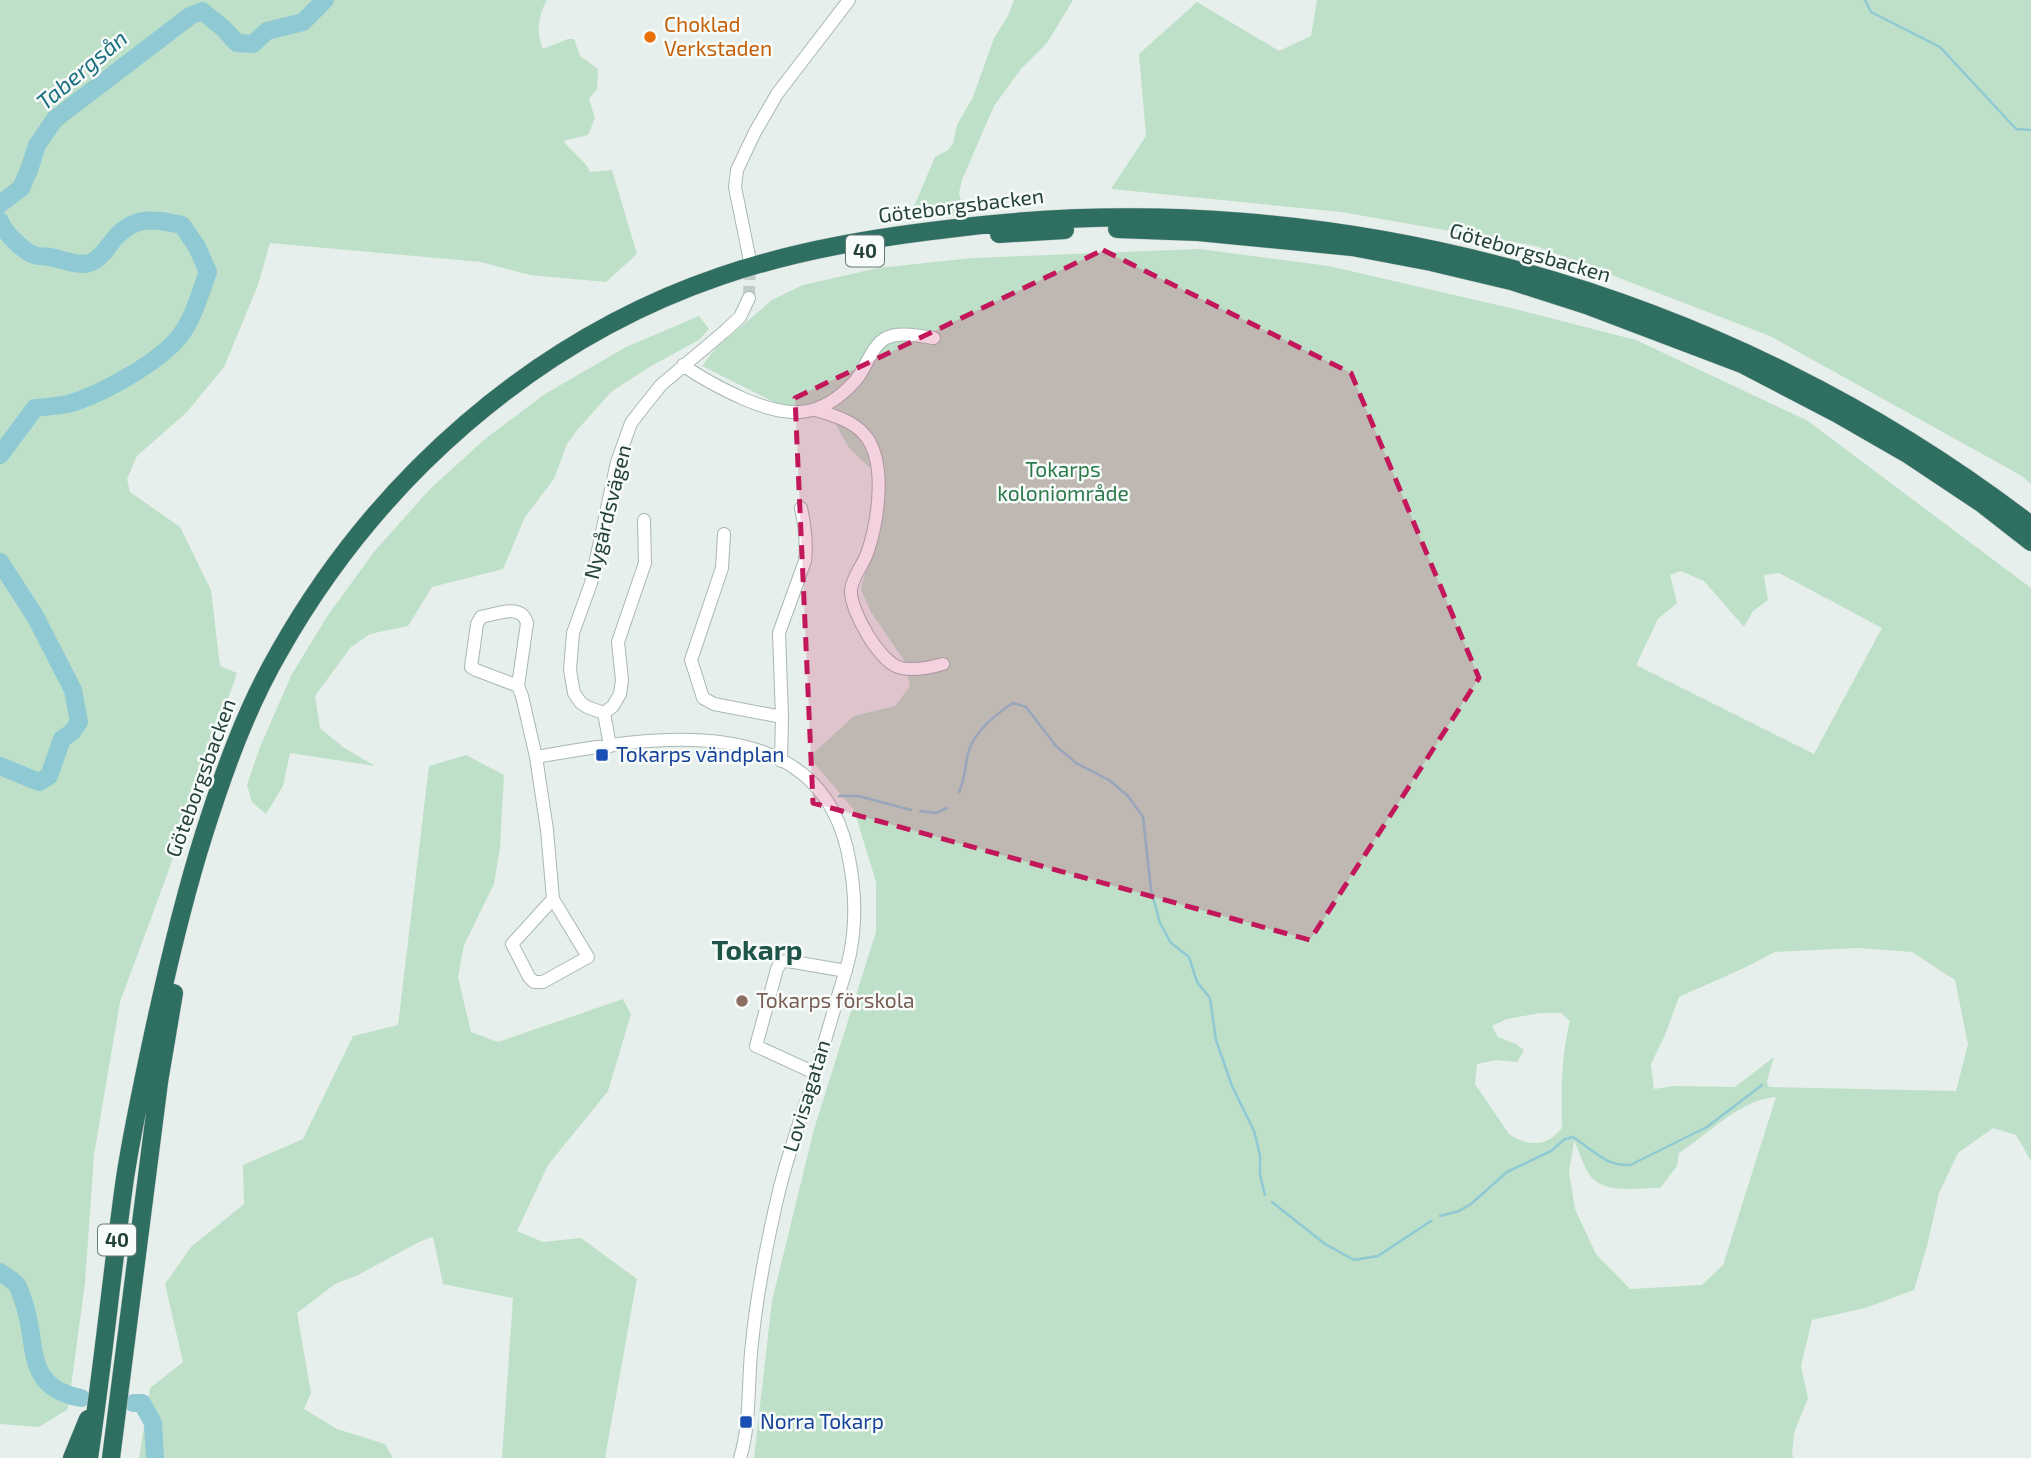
<svg xmlns="http://www.w3.org/2000/svg" width="2031" height="1458" font-family="'Exo 2',sans-serif">
	<style>
		.green { fill: #bfe0c8; fill-rule: evenodd }
		.lines { fill: none; stroke-linecap: round; stroke-linejoin: round }
		.stream { stroke: #8ec9d4; stroke-width: 2.5 }
		.river { stroke: #8ec9d4; stroke-width: 18 }
		.minor-tunnel { stroke: #bfccc8; stroke-width: 12; stroke-dasharray: 12 6; stroke-linecap: butt }
		.minor-casing { stroke: #a8b8b2; stroke-width: 14 }
		.highway-casing { stroke: #c2cac8; stroke-width: 19 }
		.minor { stroke: #fff; stroke-width: 12 }
		.highway { stroke: #2f6f62; stroke-width: 18 }
		.marked { fill: #c2185b; fill-opacity: 0.2; stroke: #c2185b; stroke-width: 5; stroke-dasharray: 14 9; stroke-linejoin: round }
		.food-dot { fill: #e8710a; stroke: #f7fbf9; stroke-width: 2.5 }
		.transit-dot { fill: #1a4fb4; stroke: #f7fbf9; stroke-width: 2.5 }
		.education-dot { fill: #8d6e63; stroke: #f7fbf9; stroke-width: 2.5 }
		.labels { text-anchor: middle; stroke-width: 5; stroke-linejoin: round; paint-order: stroke }
		.shield { fill: #f7fbf9; stroke: #637a73; stroke-width: 2 }
		.shield-label { font-size: 19px; font-weight: bold; fill: #24423a }
		.food-label { font-size: 21px; fill: #c56008; stroke: #f7fbf9; text-anchor: start }
		.street-label { font-size: 21px; fill: #24423a; stroke: #f7fbf9 }
		.park-label { font-size: 21px; fill: #2d7a4b; stroke: #f7fbf9 }
		.transit-label { font-size: 21px; fill: #164399; stroke: #f7fbf9; text-anchor: start }
		.education-label { font-size: 21px; fill: #785e54; stroke: #f7fbf9; text-anchor: start }
		.water-label { font-size: 23px; font-style: italic; fill: #1c6f80; stroke: #f7fbf9 }
		.district-label { font-size: 28px; font-weight: bold; fill: #1f5548; stroke: #f7fbf9 }
	</style>
	<rect width="100%" height="100%" fill="#e6efeb"/>
	<path class="green" d="M0,0H547C538,16 536,32 543,49L568,39H574L580,56L598,69L597,89L589,99L595,118L588,135L563,141L587,166L590,172L612,170L637,254L606,282L530,275L481,262L270,243L258,285L224,367L187,412L137,456L127,479L130,492L180,527L211,590L220,666L237,673L167,875L120,1002L94,1155L85,1283L68,1409L39,1427L0,1424Z
		M1014,0H1073L1047,43L1021,69L994,106L962,180L959,193L963,210L972,215L909,218L935,157L948,150L953,143L957,125L973,97L994,38L1008,16Z
		M1317,0H2031V484L2022,476L1770,336L1536,246L1341,212L1111,189L1146,136L1139,54L1197,2L1279,51L1311,36Z
		M1199,249L1329,266L1519,310L1636,340L1808,421L2031,588V1161L2016,1135L1993,1128L1958,1153L1939,1193L1927,1246L1914,1290L1865,1308L1812,1320L1801,1366L1808,1398L1794,1433L1792,1455L1794,1458H754L772,1301L814,1129L876,932V882L854,810L809,757L854,716L895,706L910,686L905,662L871,612L861,590L885,482L849,448L823,402L792,411L702,366L715,349L772,300L803,285L878,268L972,258ZM1681,571L1704,581L1744,627L1753,611L1768,600L1764,575L1779,573L1882,628L1814,754L1636,665L1658,619L1677,603L1670,575ZM1858,948L1912,952L1955,980L1968,1044L1956,1091L1771,1087L1768,1086L1767,1081L1774,1057L1735,1087L1674,1086L1654,1089L1651,1064L1665,1035L1679,997L1746,967L1775,952ZM1540,1013H1561L1570,1021C1561,1056 1561,1093 1562,1128C1558,1132 1553,1138 1548,1140C1536,1146 1519,1142 1509,1134L1475,1084L1477,1064L1496,1060L1517,1062L1524,1050L1516,1044L1498,1037L1492,1026L1507,1019ZM1776,1097L1723,1265L1702,1285L1630,1289L1596,1254L1575,1209L1569,1172L1574,1141C1580,1152 1584,1171 1594,1180C1611,1194 1640,1187 1660,1188L1677,1166L1679,1153C1707,1135 1741,1099 1776,1097Z
		M699,316L709,329L699,340L651,366L611,392L578,429L567,444L554,479L525,517L503,569L432,587L408,626L370,634L351,647L315,696L320,728L343,747L375,766L290,753L283,786L266,814L252,802L247,785L260,747L292,674L328,615L374,552L430,489L485,439L545,394L626,347Z
		M466,755L504,775L500,847L494,884L464,945L458,977L471,1032L498,1042L623,999L631,1014L608,1091L548,1165L517,1231L543,1242L581,1238L637,1279L605,1458H502L513,1298L443,1284L433,1237L421,1241L358,1275L335,1284L297,1313L311,1393L304,1409L337,1429L385,1444L393,1458H139L150,1388L183,1362L165,1284L191,1247L244,1204L243,1165L303,1139L353,1036L398,1025L429,766Z"/>
	<g class="lines">
		<path class="stream" d="M1865,0L1871,12L1940,47L2016,129L2031,130
			M959,792C965,779 965,766 968,753C974,732 996,714 1013,703L1026,707L1056,746L1076,763L1109,780L1128,796L1143,817L1151,890L1160,923L1171,943L1189,957L1197,982L1210,998L1216,1040L1232,1086L1254,1131L1260,1155V1175L1265,1195
			M839,796H858L911,810
			M920,811L936,813L947,808
			M1272,1202L1325,1244L1354,1260L1378,1256L1431,1221
			M1440,1216L1459,1211L1471,1204L1507,1172L1551,1151L1565,1139L1573,1137C1593,1150 1605,1166 1630,1165L1707,1127L1762,1085"/>
		<path class="river" d="M0,204L21,188L29,170L37,145L55,119L190,16L202,11L223,28L237,43L253,44L267,31L303,22L325,0
			M0,221C4,232 23,251 34,255C39,257 45,256 50,257C62,259 80,268 92,262C102,257 107,248 114,239C135,215 154,219 182,225L197,247L208,272C200,293 194,318 179,337C158,363 100,395 68,404C57,406 46,407 35,408L0,455
			M0,562L35,616L73,690L79,722L72,732L62,739L49,776L39,782L0,766
			M0,1272C5,1276 13,1280 17,1285C20,1289 21,1296 23,1300C39,1343 22,1387 81,1398
			M133,1403H142L153,1423L155,1458"/>
		<path class="minor-tunnel" d="M749,298L750,261"/>
		<g class="minor-casing">
			<path id="minor" d="M750,261L735,187L737,170L755,132L777,94L849,0
				M683,365C702,379 722,389 744,399C788,418 820,420 855,381C866,369 871,346 886,338C899,331 920,336 934,338
				M816,410C832,415 851,420 863,433C888,459 878,520 868,551C864,564 852,577 851,590C850,611 880,663 901,668C915,671 929,668 943,664
				M724,534L722,568L691,660L703,698L714,704L782,717
				M518,686L476,670L471,667L477,624L481,617C497,614 521,603 527,623L518,686L522,696L536,757C644,738 813,705 847,849C855,884 857,919 850,954C846,973 839,991 834,1010C827,1033 820,1057 813,1081C802,1116 789,1151 780,1187C767,1241 756,1297 751,1353C748,1386 750,1427 740,1458
				M604,713L613,706L620,694L622,680L618,642L645,563L644,520
				M610,746L604,713L587,707L581,703L574,693L570,670L573,633L591,583L617,462L631,423L645,405L661,385L725,331L740,317L749,298
				M536,757L547,830L553,899L588,957L543,982H534L529,977L512,944L553,899
				M781,761L782,717L779,633L805,561C807,543 805,526 801,508
				M815,1073L756,1046L777,969L781,962L788,961L846,971"/>
		</g>
		<g class="highway-casing">
			<path id="highway" d="M1117,229L1198,232L1352,247L1431,262L1511,281L1589,306L1742,364L1836,413L1909,455L1981,503L2031,542
				M999,234L1065,230
				M72,1458L88,1419
				M89,1458C103,1365 112,1271 125,1178C133,1126 144,1076 155,1025C169,961 184,897 204,834C224,771 246,709 279,652C376,480 533,340 721,276C797,250 877,237 956,228C1335,181 1729,292 2031,525
				M111,1458L159,1082L174,993"/>
		</g>
		<use href="#minor" class="minor"/>
		<use href="#highway" class="highway"/>
	</g>
	<path class="marked" d="M1103,250L1351,373L1479,678L1310,940L813,803L795,398Z"/>
	<circle class="food-dot" cx="650" cy="37" r="7"/>
	<g class="transit-dot">
		<rect x="595" y="748" width="14" height="14" rx="3.5"/>
		<rect x="739" y="1415" width="14" height="14" rx="3.5"/>
	</g>
	<circle class="education-dot" cx="742" cy="1001" r="7"/>
	<g class="labels">
		<g class="shield">
			<rect x="846" y="235.5" width="38" height="31" rx="5"/>
			<rect x="98" y="1224.5" width="38" height="31" rx="5"/>
		</g>
		<g class="shield-label">
			<text x="865" y="258">40</text>
			<text x="117" y="1247">40</text>
		</g>
		<g class="food-label">
			<text x="664" y="32">Choklad<tspan x="664" dy="24">Verkstaden</tspan></text>
		</g>
		<g class="street-label">
			<text transform="translate(961 206) rotate(-7)" y="7">Göteborgsbacken</text>
			<text transform="translate(1530 253) rotate(16)" y="7">Göteborgsbacken</text>
			<text transform="translate(608 512) rotate(-76)" y="7">Nygårdsvägen</text>
			<text transform="translate(201 778) rotate(-70)" y="7">Göteborgsbacken</text>
			<text transform="translate(807 1096) rotate(-73)" y="7">Lovisagatan</text>
		</g>
		<g class="park-label">
			<text x="1063" y="477">Tokarps<tspan x="1063" dy="24">koloniområde</tspan></text>
		</g>
		<g class="transit-label">
			<text x="616" y="762">Tokarps vändplan</text>
			<text x="760" y="1429">Norra Tokarp</text>
		</g>
		<g class="education-label">
			<text x="756" y="1008">Tokarps förskola</text>
		</g>
		<g class="water-label">
			<text transform="translate(82 70) rotate(-40)" y="8">Tabergsån</text>
		</g>
		<g class="district-label">
			<text x="757" y="960">Tokarp</text>
		</g>
	</g>
</svg>
